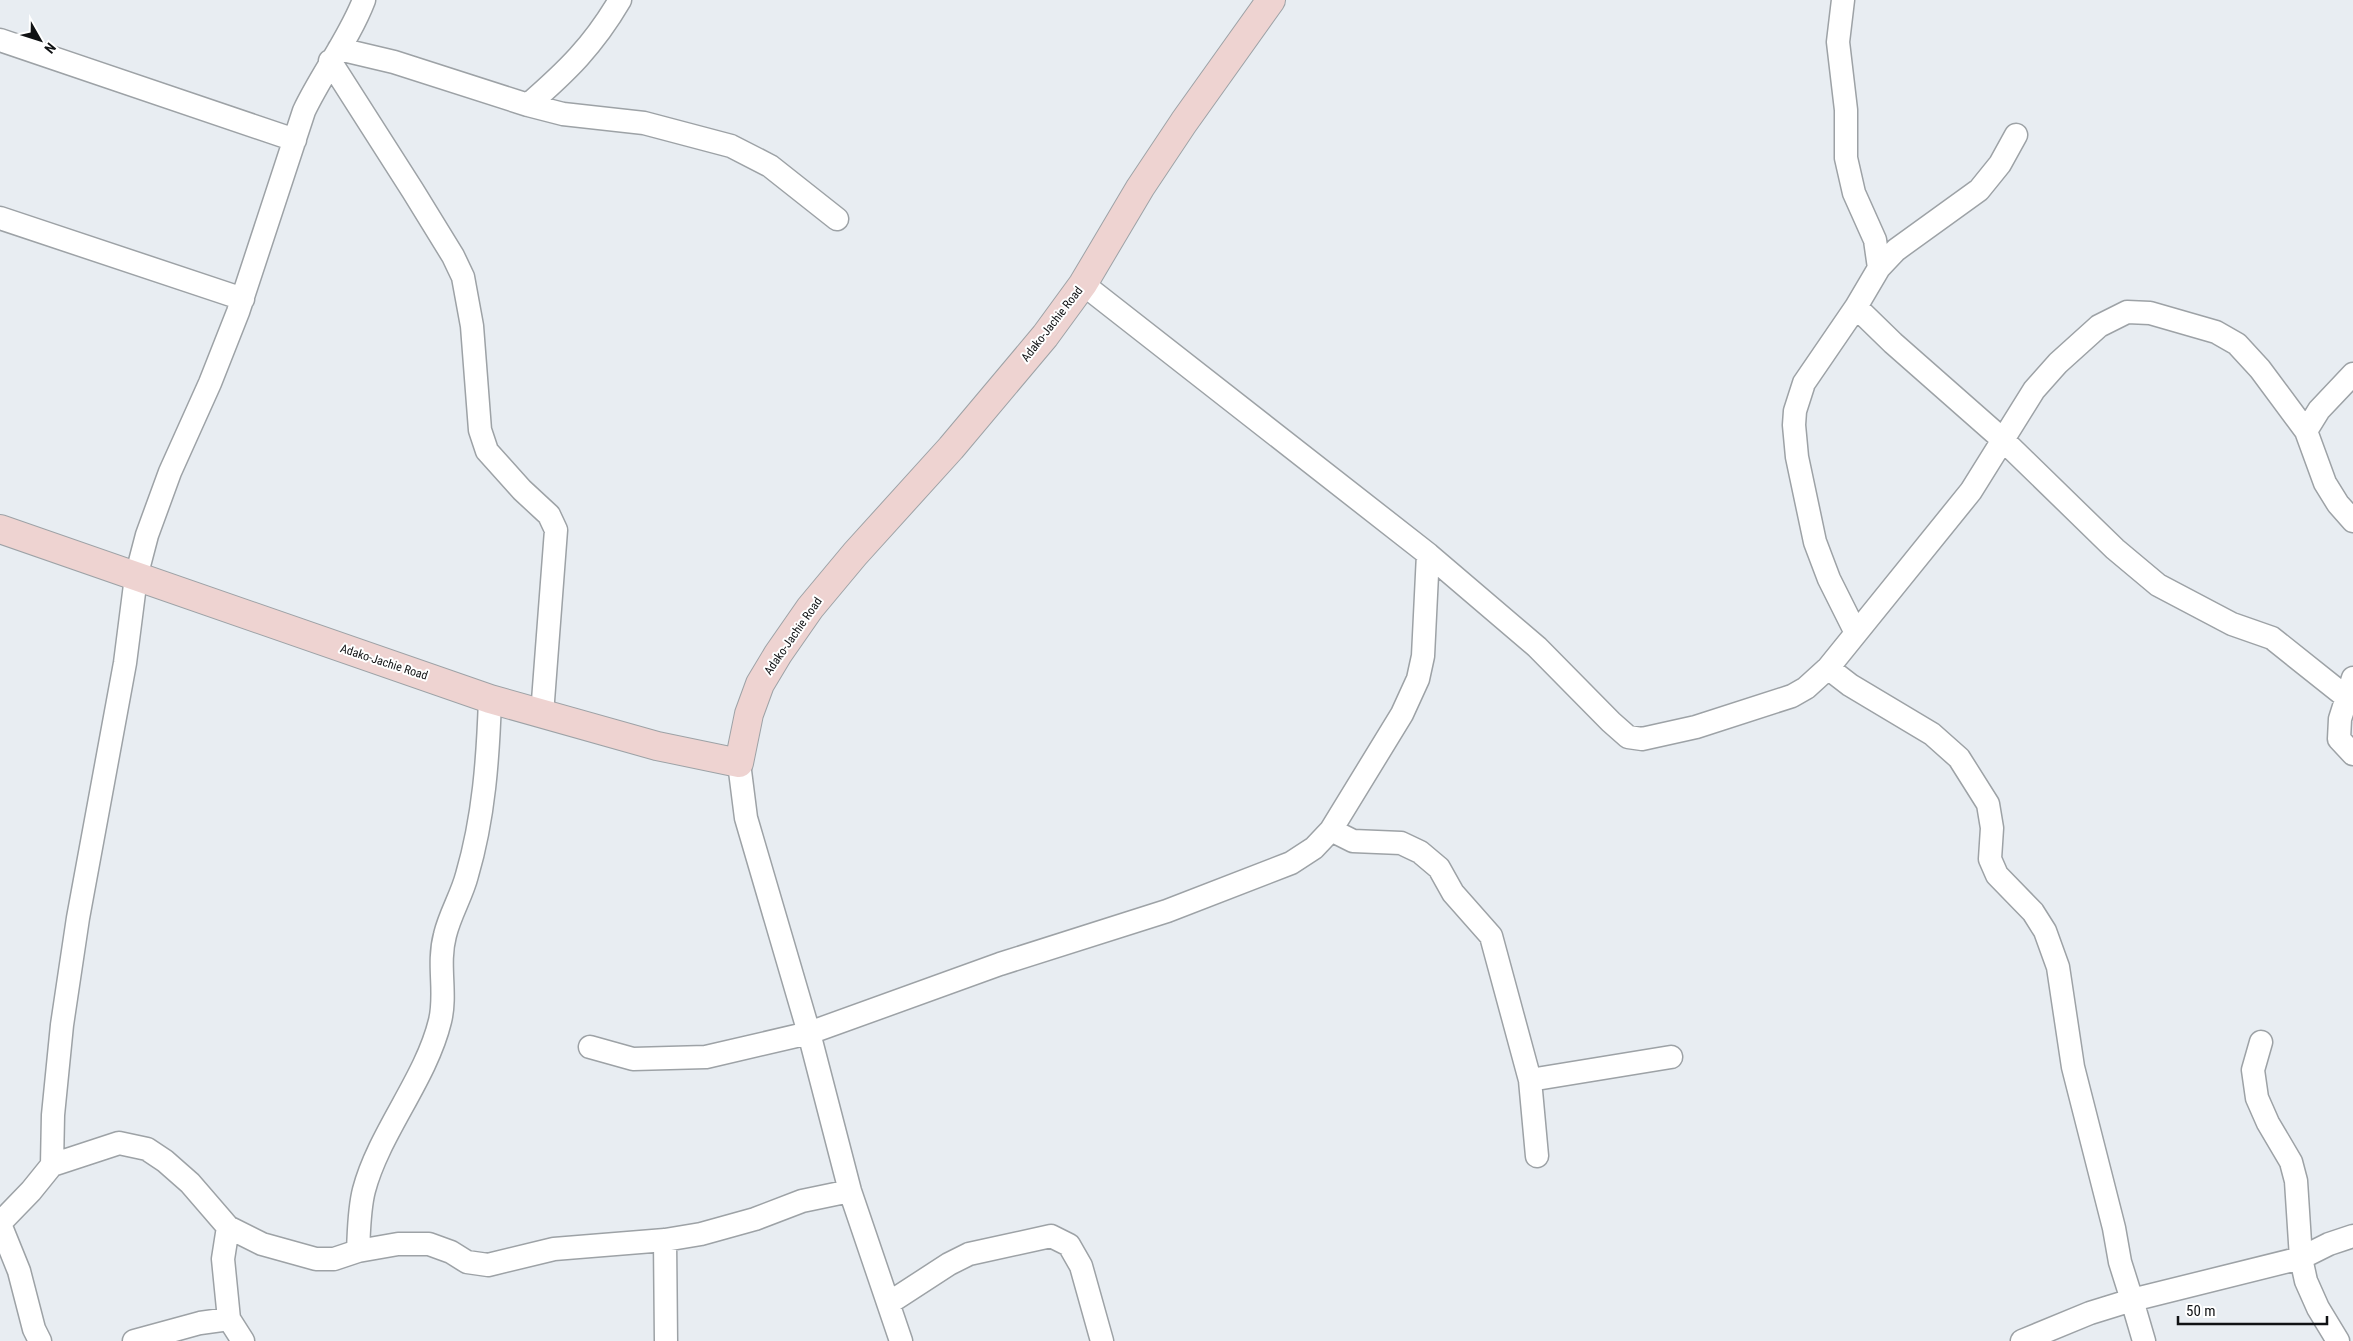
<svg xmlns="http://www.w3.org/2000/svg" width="2353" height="1341" font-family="'Roboto Condensed',sans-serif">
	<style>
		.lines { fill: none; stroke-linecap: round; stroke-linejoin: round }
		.street-casing { stroke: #9da2a6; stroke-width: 25 }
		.secondary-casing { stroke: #9da2a6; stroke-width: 30 }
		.street { stroke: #fff; stroke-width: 22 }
		.secondary { stroke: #eed3d1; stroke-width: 28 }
		.labels { text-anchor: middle; stroke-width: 4; stroke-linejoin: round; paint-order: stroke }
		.street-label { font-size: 12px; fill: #101214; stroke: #fff }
	</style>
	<rect width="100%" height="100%" fill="#e8edf2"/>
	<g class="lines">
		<g class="street-casing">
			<path id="street" d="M1843,0L1838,42L1846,110V158L1854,193L1875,240L1879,268
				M0,40L295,140
				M339,49L394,62L528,105L563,114L644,123L731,146L770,166L837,219
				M330,61L413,191L453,256L463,277L472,326L480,430L487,451L522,490L549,515L556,530L542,714
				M528,105C567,71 593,46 620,0
				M2016,135L2000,164L1979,190L1896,250L1879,268L1856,307L1893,343L2002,439L2115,549L2158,585L2232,624L2272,638L2346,697
				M0,218L243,299
				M1083,284L1428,554L1537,647L1611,722L1628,737L1642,739L1696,727L1792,696L1806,688L1828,668L1971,491L2034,390L2058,363L2099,326L2127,312L2150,313L2216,332L2237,344L2260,369L2306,431
				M2353,374L2319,410L2306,431L2325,483L2338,504L2353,521
				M1856,633L1829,579L1815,542L1797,457L1794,425L1795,411L1804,383L1856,307
				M1828,668L1850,685L1932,734L1959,758L1988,804L1992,828L1990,859L1997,875L2033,912L2045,931L2058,967L2073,1067L2114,1228L2120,1262L2132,1300L2090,1313L2022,1341
				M2353,678L2340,719L2339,739L2353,754
				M739,763L746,818L809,1033L850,1191L901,1341
				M1331,830L1353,841L1401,843L1420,852L1439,868L1453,893L1491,936L1530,1080L1537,1156
				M590,1047L633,1059L706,1057L809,1033L1000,964L1167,911L1291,863L1314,848L1331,830L1402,714L1418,679L1423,656L1428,554
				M1530,1080L1671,1057
				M52,1165L119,1143L147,1149L165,1161L190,1183L228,1227L262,1244L316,1259H334L358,1251L398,1244H429L451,1252L467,1262L488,1265L554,1249L665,1240L701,1234L755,1219L802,1201L850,1191
				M0,1223L31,1191L52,1165L53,1115L62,1025L78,918L125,663L136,577L147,535L170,472L210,383L238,312L304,111C322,73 349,39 364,0
				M0,1224L19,1271L34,1329L40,1341
				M228,1227L223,1259L229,1319L243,1341
				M665,1240L666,1341
				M358,1251C359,1231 359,1209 364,1190C379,1133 426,1079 440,1021C447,993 437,965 445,935C450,914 462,895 467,875C484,817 488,758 490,699
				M889,1303L949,1264L969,1254L1051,1236L1069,1245L1081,1266L1102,1341
				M134,1341L200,1323L229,1319
				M2144,1341L2132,1300L2301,1258L2296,1181L2291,1162L2268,1123L2257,1098L2253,1070L2261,1042
				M2338,1341L2318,1308L2306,1281L2301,1258L2329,1244L2353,1236"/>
		</g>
		<g class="secondary-casing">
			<path id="secondary" d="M0,529L490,699L657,746L739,763L749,714L760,684L778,654L810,608L855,554L951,448L1045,336L1083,284L1140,188L1184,122L1271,0"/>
		</g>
		<use href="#street" class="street"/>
		<use href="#secondary" class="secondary"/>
	</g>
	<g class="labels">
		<g class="street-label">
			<text transform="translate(1052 324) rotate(-52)" y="4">Adako-Jachie Road</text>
			<text transform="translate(793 636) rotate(-55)" y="4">Adako-Jachie Road</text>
			<text transform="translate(384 662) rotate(18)" y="4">Adako-Jachie Road</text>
		</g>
	</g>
	<g transform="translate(40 40) rotate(129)" stroke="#ffffff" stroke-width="4" paint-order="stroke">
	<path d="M0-4L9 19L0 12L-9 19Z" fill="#101214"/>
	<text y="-8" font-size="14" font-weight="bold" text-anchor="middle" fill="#101214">N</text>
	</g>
	<path d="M2178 1316v8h149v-8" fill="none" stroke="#101214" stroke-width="2.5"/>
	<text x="2186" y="1316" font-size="15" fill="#101214" stroke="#ffffff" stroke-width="4" paint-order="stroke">50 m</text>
</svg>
